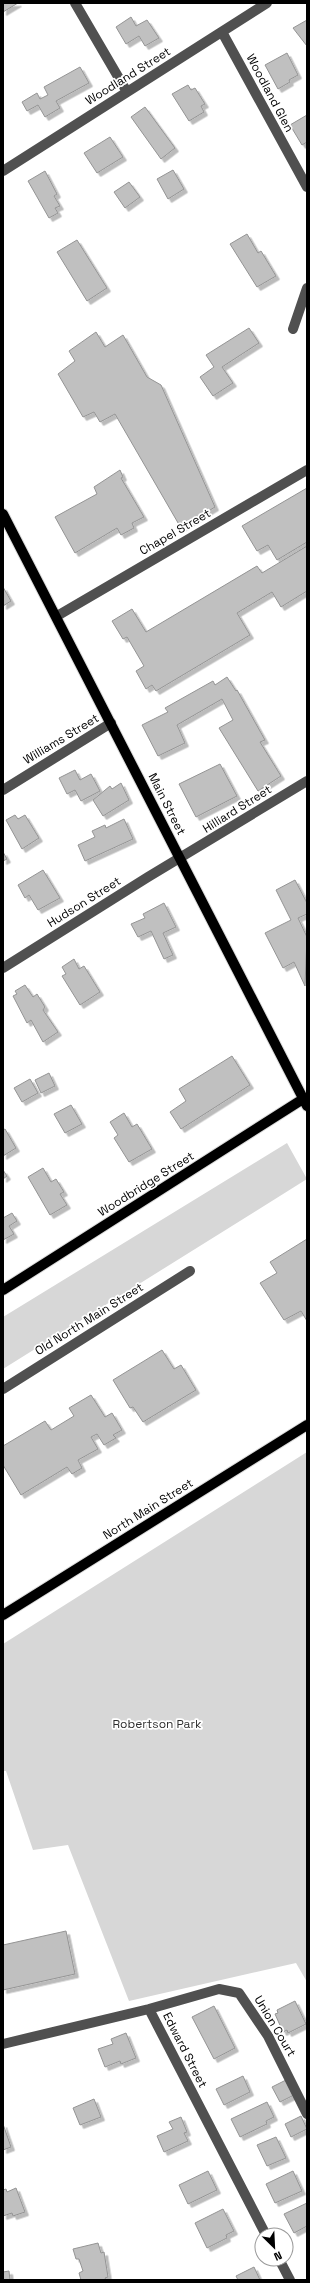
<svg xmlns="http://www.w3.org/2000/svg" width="310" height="2283" font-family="'Space Grotesk',sans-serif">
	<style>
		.green { fill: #d7d7d7 }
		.building { fill: #c0c0c0; stroke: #949494; filter: url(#shadow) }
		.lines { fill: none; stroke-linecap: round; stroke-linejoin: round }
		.major-casing { stroke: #dbdbdb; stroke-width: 12 }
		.minor { stroke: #505050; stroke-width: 10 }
		.major { stroke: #000; stroke-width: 10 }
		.labels { text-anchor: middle; stroke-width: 3.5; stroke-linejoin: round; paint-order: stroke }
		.street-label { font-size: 12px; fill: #000; stroke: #fff }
		.park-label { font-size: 12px; fill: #2e2e2e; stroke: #fff }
	</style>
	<defs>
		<filter id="shadow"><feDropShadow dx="3.5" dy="3.5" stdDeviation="0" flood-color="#0004"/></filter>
	</defs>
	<rect width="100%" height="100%" fill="#fff"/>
	<path class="green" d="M287,1143L307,1179L3,1369V1317Z
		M307,1452V1982L296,1963L129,2001L68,1845L33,1850L6,1771H4L3,1644Z"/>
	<path class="building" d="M3,3H18L3,12Z
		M131,17L136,26L147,20L159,38L145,46L139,36L126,44L116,27Z
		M307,20V46L293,28Z
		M287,53L298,75L289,80L290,82L278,89L265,65Z
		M80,67L89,83L56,101L60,108L45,117L38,105L27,111L22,102L37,93L40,99L48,95L44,87Z
		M188,85L191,90L195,88L205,104L201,106L204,112L189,121L172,94Z
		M145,107L175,148L161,159L131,117Z
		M307,115V142L302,145L290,125Z
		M110,137L123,157L97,173L84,153Z
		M173,170L184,189L168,199L157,179Z
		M45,171L57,194L54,196L60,206L55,208L58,213L49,218L28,181Z
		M129,182L140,197L125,208L114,192Z
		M247,234L258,253L261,251L276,276L257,287L230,244Z
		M77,240L107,288L87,301L57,252Z
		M249,328L259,343L222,367L233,383L213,396L200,377L214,367L206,355Z
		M96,332L105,347L123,335L147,377L161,385L215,507L181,528L115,414L100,422L94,412L83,417L58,374L75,361L69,351Z
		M120,470L123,477L121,478L144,517L132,523L134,528L121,535L117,528L75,553L55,517L97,494L94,487Z
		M307,488V542L277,560L268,545L257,551L242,526Z
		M307,546V591L281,607L272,592L237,613L250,635L156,691L152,685L146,689L136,671L144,666L127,637L123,639L112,621L132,609L146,632L257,566L262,573Z
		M3,587L11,601L3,606Z
		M227,677L236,691L237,690L265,740L260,742L281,776L258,791L219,728L233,720L222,699L177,725L185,743L158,756L142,725L168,712L165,708L213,681L215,685Z
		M220,764L237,796L196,817L179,784Z
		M75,770L80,780L91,774L100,791L81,801L75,790L67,794L59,778Z
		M121,783L129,800L103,816L93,800L110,786L112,789Z
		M15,815L18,819L25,815L39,838L22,849L6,820Z
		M124,819L133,839L85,861L78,845L95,837L92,831L105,825L106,828Z
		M3,852L7,859L3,861Z
		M43,870L60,898L38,910L29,895L25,898L18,885Z
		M295,880L307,903V914L298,918L307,937L305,986L294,962L283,968L265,933L291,920L276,890Z
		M164,903L176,927L163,933L173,955L164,959L151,931L138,937L131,924L145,918L143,914Z
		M74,959L79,969L84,966L100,992L80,1005L62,976L66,974L62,967Z
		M25,985L33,997L37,994L45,1007L43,1010L58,1032L43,1042L31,1020L27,1023L13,996L17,994L15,991Z
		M232,1056L250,1085L181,1129L170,1112L186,1101L179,1089Z
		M49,1073L55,1086L41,1093L35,1080Z
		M30,1079L38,1093L22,1102L14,1088Z
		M71,1105L82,1124L65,1133L54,1114Z
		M124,1113L132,1127L137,1124L152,1149L129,1162L114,1138L118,1135L110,1122Z
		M5,1129L16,1148L3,1156V1130Z
		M43,1168L51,1182L56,1179L64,1192L60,1194L67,1205L50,1215L28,1177Z
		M3,1170L7,1176L3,1179Z
		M12,1213L17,1221L9,1226L14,1234L3,1240V1218Z
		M307,1239V1321L301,1311L284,1320L260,1283L277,1273L270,1262Z
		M162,1350L174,1369L181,1365L196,1390L143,1422L133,1407L130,1408L113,1380Z
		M91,1395L105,1417L112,1413L122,1430L113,1435L116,1438L104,1445L97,1434L91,1437L98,1449L78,1460L82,1468L72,1474L67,1467L21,1495L3,1465V1446L45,1421L51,1430L74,1416L69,1408Z
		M66,1931L75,1974L3,1990V1945Z
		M295,2001L306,2024L288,2033L287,2030L283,2032L275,2014L278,2013L277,2010Z
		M214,2006L235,2048L214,2059L192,2017Z
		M126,2033L136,2058L121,2064L120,2061L105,2067L98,2049L113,2044L111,2039Z
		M243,2076L250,2092L224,2105L216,2089Z
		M286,2080L294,2095L280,2102L272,2087Z
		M94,2099L101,2117L80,2125L73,2108Z
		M267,2102L274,2117L266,2121L267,2124L240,2137L231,2119Z
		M301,2116L307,2129L291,2137L285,2124Z
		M181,2117L187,2132L184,2133L188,2141L164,2152L157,2136L173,2129L169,2122Z
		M3,2124L11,2147L3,2150Z
		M276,2137L286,2158L267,2166L257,2145Z
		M208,2171L217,2190L188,2204L179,2185Z
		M293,2171L302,2191L275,2203L266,2184Z
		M16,2188L25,2212L13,2216L12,2213L3,2216V2190L6,2189L7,2192Z
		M307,2203V2226L294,2233L284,2214Z
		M223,2209L234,2231L226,2235L227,2238L207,2248L195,2223Z
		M98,2243L101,2253L104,2252L108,2277L105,2278L106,2280H81L79,2273L83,2271L79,2259H76L73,2249Z
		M254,2267L260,2280H238L236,2276Z
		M9,2271L10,2280H3V2272Z"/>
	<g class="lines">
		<g class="major-casing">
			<path id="major" d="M3,514L307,1106
				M3,1290L303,1099
				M3,1615L307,1425"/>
		</g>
		<path class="minor" d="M75,3L127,92
			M222,32L307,187
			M3,171L267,3
			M293,329L307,288
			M57,616L307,470
			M3,790L111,723
			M3,968L148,877L307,781
			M3,1389L190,1271
			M149,2009L266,2235
			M3,2044L149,2009L219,1989L239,1993L268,2036L307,2114
			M279,2259L290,2280"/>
		<use href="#major" class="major"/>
	</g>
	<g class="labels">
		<g class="street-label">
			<text transform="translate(128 76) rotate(-32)" y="4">Woodland Street</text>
			<text transform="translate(270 93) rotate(62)" y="4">Woodland Glen</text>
			<text transform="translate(175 532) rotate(-30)" y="4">Chapel Street</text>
			<text transform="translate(61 739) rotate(-31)" y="4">Williams Street</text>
			<text transform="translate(167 804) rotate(63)" y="4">Main Street</text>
			<text transform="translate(237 809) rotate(-32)" y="4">Hilliard Street</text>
			<text transform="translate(84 902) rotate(-32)" y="4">Hudson Street</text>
			<text transform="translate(146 1184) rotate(-32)" y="4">Woodbridge Street</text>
			<text transform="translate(89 1319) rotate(-32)" y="4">Old North Main Street</text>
			<text transform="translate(148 1509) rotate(-32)" y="4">North Main Street</text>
			<text transform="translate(275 2026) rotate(59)" y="4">Union Court</text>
			<text transform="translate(185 2050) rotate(63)" y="4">Edward Street</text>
		</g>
		<g class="park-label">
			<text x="157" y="1728">Robertson Park</text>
		</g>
	</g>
	<rect width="310" height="2283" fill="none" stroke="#000000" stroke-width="8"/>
	<g transform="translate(274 2247) rotate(156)"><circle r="19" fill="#ffffff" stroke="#999999"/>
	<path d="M0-3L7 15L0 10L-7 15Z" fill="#000000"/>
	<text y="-6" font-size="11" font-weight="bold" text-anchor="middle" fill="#000000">N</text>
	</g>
</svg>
